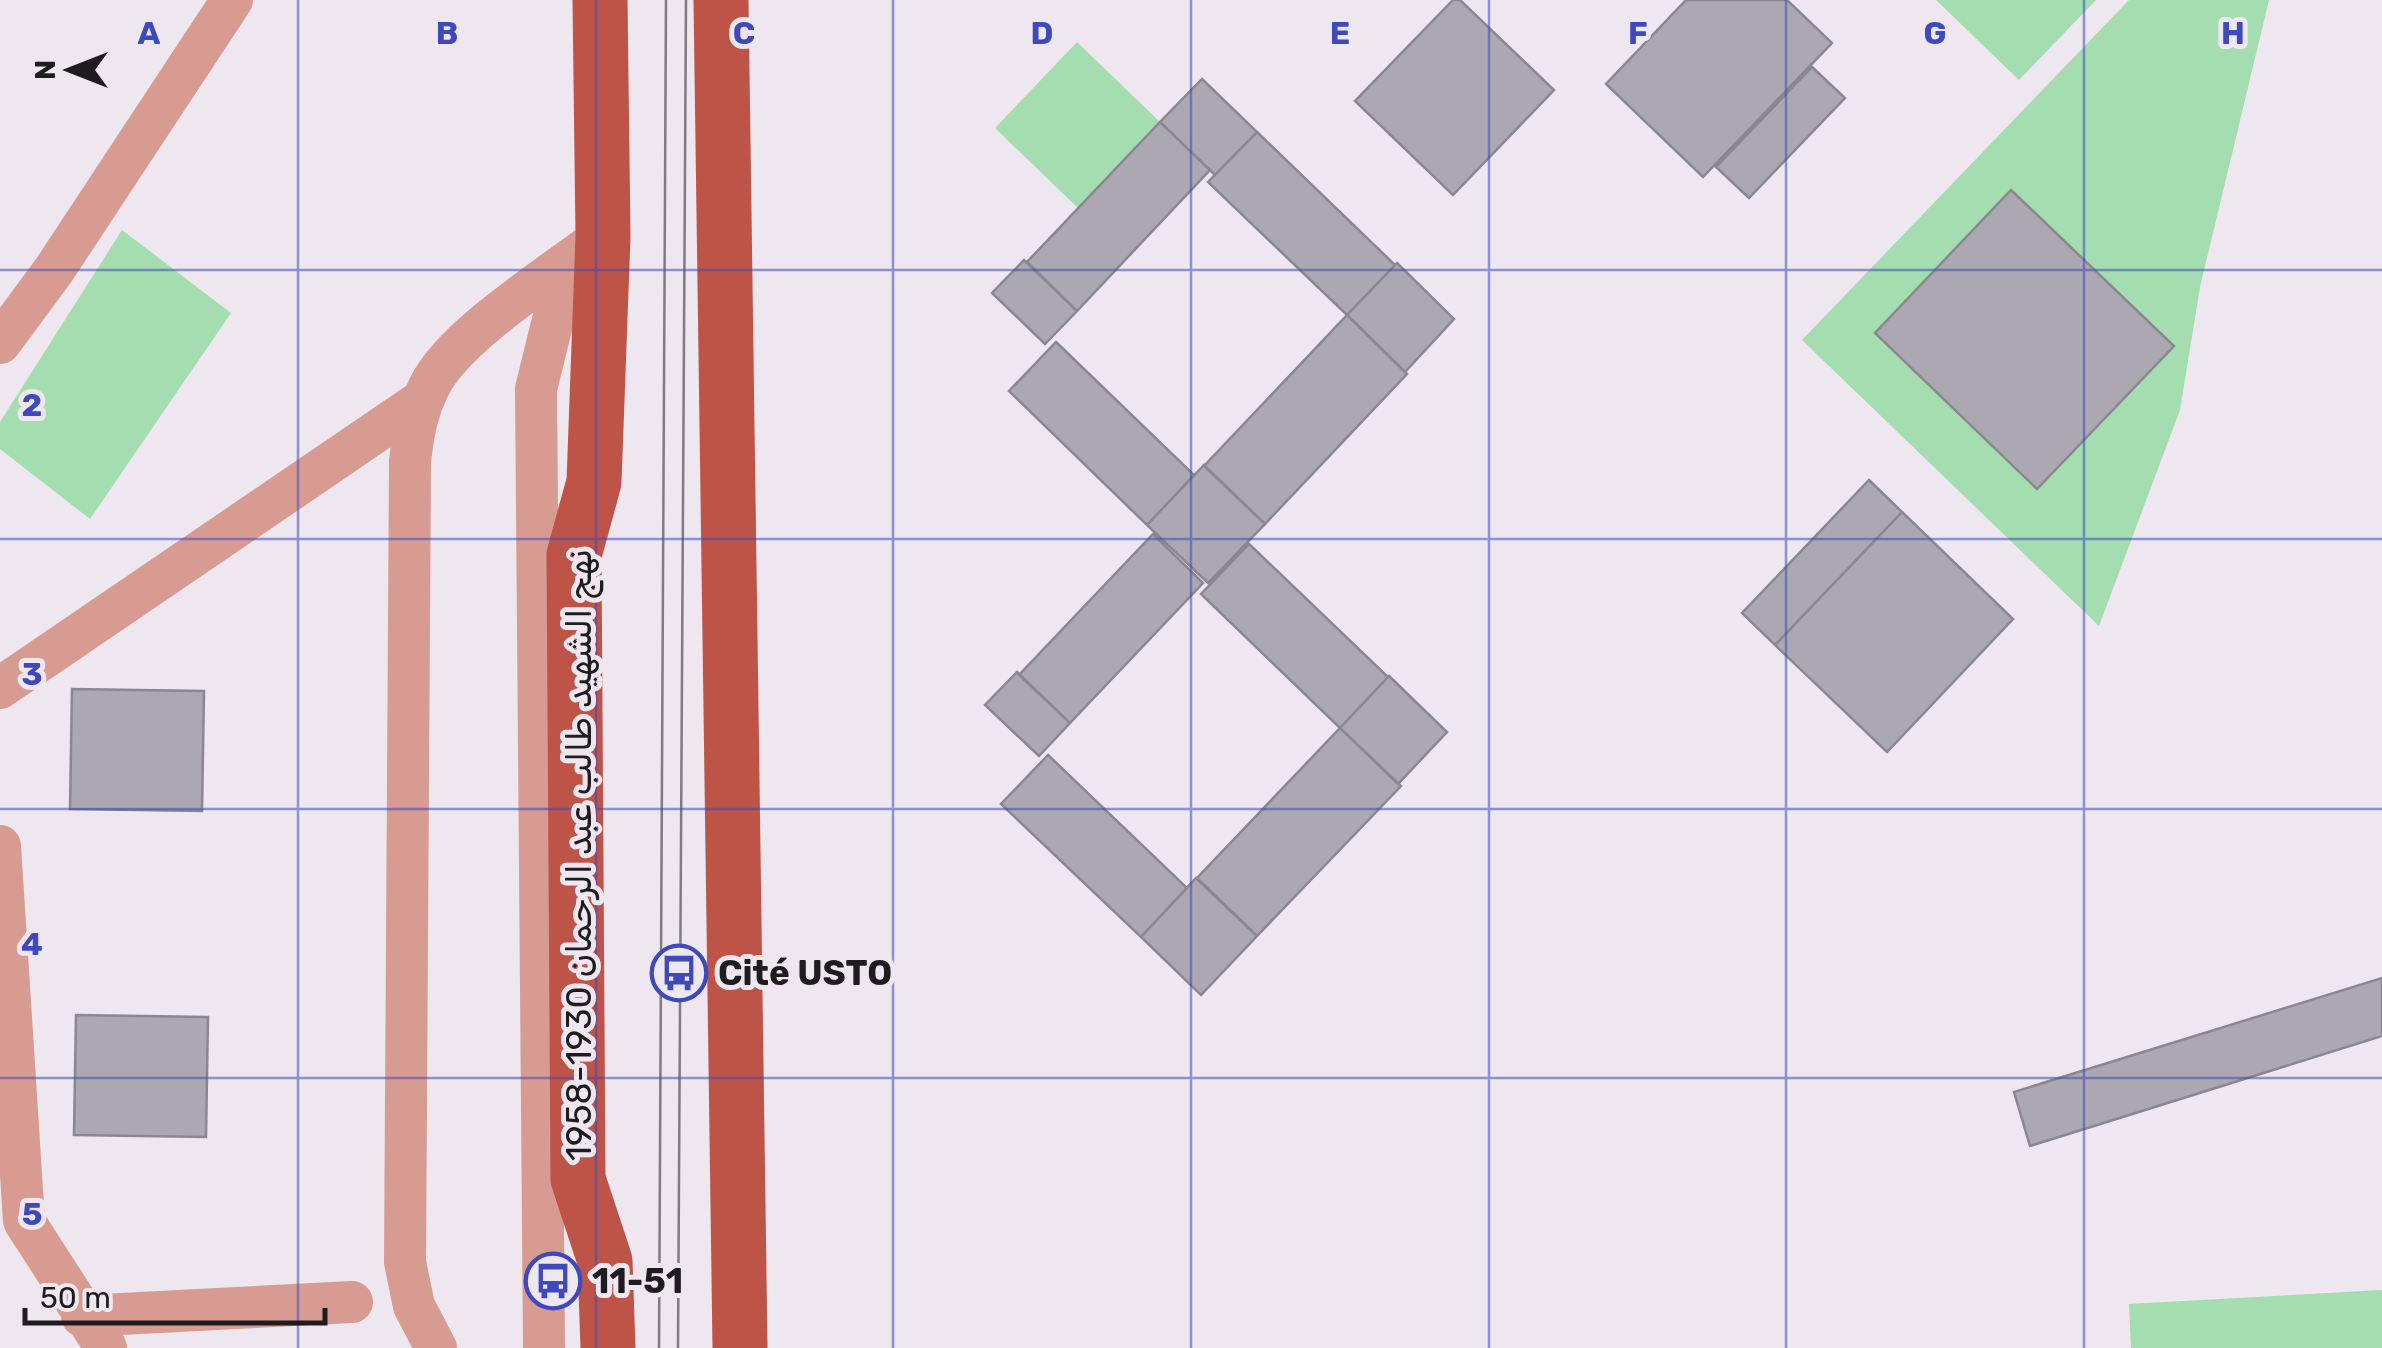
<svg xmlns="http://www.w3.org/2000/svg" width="2382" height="1348" font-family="Rubik,'Noto Sans Arabic',sans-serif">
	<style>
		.green { fill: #a3ddb0 }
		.building { fill: #aba8b1; stroke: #8a878f; stroke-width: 2.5 }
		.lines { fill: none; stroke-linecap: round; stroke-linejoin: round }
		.minor { stroke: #d79b92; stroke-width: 42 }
		.major { stroke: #be5347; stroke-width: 55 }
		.tram { stroke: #7f7b80; stroke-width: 2.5 }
		.grid { fill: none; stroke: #3d49bd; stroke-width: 2.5; stroke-opacity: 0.55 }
		.labels { text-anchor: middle; stroke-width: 10; stroke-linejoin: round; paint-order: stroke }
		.street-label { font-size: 35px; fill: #1e1c1f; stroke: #eee7ef }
		.poi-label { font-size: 35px; font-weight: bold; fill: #1e1c1f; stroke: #eee7ef; text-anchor: start }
		.grid-label { font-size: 32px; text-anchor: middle; font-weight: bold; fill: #3d49bd; stroke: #eee7ef; stroke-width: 10; stroke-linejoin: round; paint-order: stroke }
	</style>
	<rect width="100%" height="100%" fill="#eee7ef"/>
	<path class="green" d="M1936,0H2096L2019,80Z
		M2129,0H2269L2200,287L2180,410L2099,626L1802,340Z
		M1077,42L1160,122L1078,208L995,128Z
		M122,230L231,313L90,519L0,449V422Z
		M2382,1290V1348H2131L2129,1304Z"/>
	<path class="building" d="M1453,0H1460L1554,90L1453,195L1355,101Z
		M1686,0H1787L1832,43L1703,177L1606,84Z
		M1812,67L1845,98L1749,198L1716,167Z
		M1202,79L1257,132L1215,175L1160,122Z
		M1160,122L1210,170L1077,311L1027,262Z
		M1257,132L1395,265L1347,315L1208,182Z
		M2011,190L2174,346L2037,489L1875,333Z
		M1024,260L1077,311L1045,344L992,293Z
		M1397,263L1454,319L1405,372L1347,315Z
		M1347,315L1407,374L1265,524L1204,466Z
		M1056,342L1194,475L1147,525L1009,391Z
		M1204,465L1265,524L1208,583L1147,525Z
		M1869,480L1902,512L1775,645L1742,613Z
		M1902,512L2013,619L1887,752L1775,645Z
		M1153,534L1203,583L1070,723L1019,675Z
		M1249,544L1388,677L1340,728L1201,594Z
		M1017,672L1070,723L1039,756L985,705Z
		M1389,676L1447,732L1398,784L1340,728Z
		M72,689L204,691L202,811L70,809Z
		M1340,728L1401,786L1257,936L1197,878Z
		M1048,755L1187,888L1141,937L1001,804Z
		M1196,878L1257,936L1201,995L1141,937Z
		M2382,978V1036L2030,1146L2014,1092Z
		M76,1015L208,1017L206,1137L74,1135Z"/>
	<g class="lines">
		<path class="minor" d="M0,343L54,270L232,0
			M0,688L424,399
			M0,846L24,1221L106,1348
			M82,1316L352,1302
			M436,1348L414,1306L405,1262L410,461C413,435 417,411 429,387C453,336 556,272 603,236
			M544,1348L536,389L567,263"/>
		<path class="major" d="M600,0L603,236L594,482L574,555L578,1179L605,1261L608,1348
			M721,0L740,1348"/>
		<path class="tram" d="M659,1348L666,0
			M678,1348L686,0"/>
	</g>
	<path class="grid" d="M298,0V1348M596,0V1348M893,0V1348M1191,0V1348M1489,0V1348M1786,0V1348M2084,0V1348M0,270H2382M0,539H2382M0,809H2382M0,1078H2382"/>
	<defs>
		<g id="bus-ring" transform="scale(2.875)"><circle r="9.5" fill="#eee7ef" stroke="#3d49bd" stroke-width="1.5"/><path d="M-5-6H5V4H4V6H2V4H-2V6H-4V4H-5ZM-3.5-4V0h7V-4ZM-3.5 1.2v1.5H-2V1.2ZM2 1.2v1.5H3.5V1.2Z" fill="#3d49bd"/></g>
	</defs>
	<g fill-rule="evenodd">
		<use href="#bus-ring" x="679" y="973"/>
		<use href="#bus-ring" x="553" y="1281"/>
	</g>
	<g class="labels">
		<g class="street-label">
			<text transform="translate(579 855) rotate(-90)" y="12">نهج الشهيد طالب عبد الرحمان 1930-1958</text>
		</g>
		<g class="poi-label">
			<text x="718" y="985">Cité USTO</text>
			<text x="592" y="1293">11-51</text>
		</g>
	</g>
	<g class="grid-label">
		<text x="149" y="44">A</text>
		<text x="447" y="44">B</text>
		<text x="744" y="44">C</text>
		<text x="1042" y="44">D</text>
		<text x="1340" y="44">E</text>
		<text x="1638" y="44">F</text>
		<text x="1935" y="44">G</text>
		<text x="2233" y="44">H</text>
		<text x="32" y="416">2</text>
		<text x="32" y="685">3</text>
		<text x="32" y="955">4</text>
		<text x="32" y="1225">5</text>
	</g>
	<g transform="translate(70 70) rotate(270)" stroke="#eee7ef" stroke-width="8" paint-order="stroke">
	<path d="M0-8L18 38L0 25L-18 38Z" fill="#1e1c1f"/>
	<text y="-15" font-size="28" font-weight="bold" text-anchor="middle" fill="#1e1c1f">N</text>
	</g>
	<path d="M25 1308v15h300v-15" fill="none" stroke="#1e1c1f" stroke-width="5"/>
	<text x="40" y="1308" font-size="30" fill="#1e1c1f" stroke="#eee7ef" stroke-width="8" paint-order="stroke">50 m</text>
</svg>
